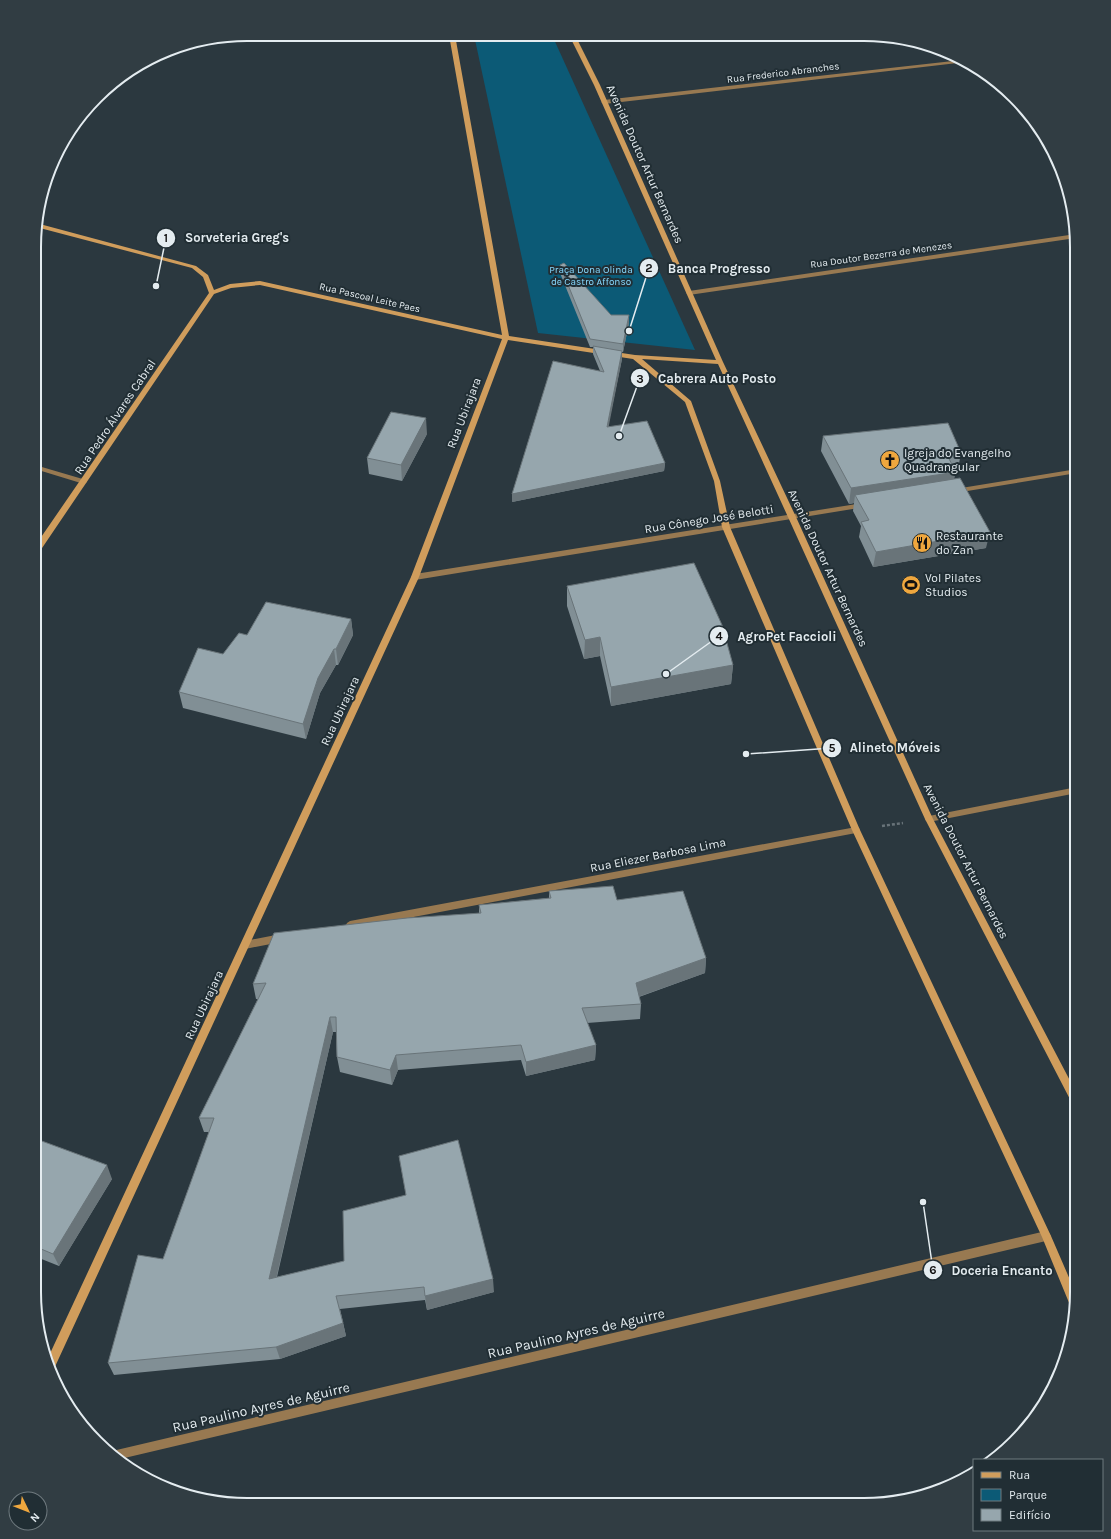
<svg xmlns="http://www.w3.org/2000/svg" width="1111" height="1539" font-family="Karla,sans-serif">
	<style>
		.green { fill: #0c5a76 }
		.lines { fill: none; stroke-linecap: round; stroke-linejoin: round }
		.path { stroke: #687379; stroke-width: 2.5; stroke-dasharray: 3 2; stroke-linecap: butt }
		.street { fill: #987951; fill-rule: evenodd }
		.secondary { fill: #d09d5c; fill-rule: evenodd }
		.wall { fill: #818f95 }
		.shaded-wall { fill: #697479 }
		.building { fill: #96a6ad; stroke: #697479 }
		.labels { text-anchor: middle; stroke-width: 4; stroke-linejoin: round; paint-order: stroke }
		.far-street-label { font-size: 10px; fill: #e4ecf0; stroke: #212e34 }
		.far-park-label { font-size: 10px; fill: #86d9ff; stroke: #212e34 }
		.street-label { font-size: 12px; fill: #e4ecf0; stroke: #212e34 }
		.poi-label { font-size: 12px; fill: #e4ecf0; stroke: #212e34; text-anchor: start }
		.near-street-label { font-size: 14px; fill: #e4ecf0; stroke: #212e34 }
		.rim { fill: none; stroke: #e4ecf0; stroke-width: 2 }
		.leader { fill: none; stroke: #e4ecf0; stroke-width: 1.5 }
		.callout-dot { fill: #e4ecf0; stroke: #212e34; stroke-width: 1.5 }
		.mark-label { font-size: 12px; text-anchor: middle; font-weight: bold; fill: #111 }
		.callout-label { font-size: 13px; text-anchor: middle; font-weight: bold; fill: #e4ecf0; stroke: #212e34; stroke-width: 4; stroke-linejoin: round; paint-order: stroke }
	</style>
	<rect width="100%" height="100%" fill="#2b383f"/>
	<path class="green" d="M474,35H552L695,350L538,333Z"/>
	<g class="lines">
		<path class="path" d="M882,826L903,823"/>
		<path class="street" d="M962,60L966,62L604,104L601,102L604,100Z
			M1076,234V238L689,295L686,293L689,291Z
			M35,465L86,480L87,482L84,484L35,469Z
			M1077,469V473L955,493L952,491L955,489Z
			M863,503L867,505L865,507L415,580L411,577L415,574Z
			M1077,787V793L929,822L926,821L925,819L926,817L929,816Z
			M856,827L859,828L860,830L859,832L856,833L350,929L347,927L346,925L347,923L350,921Z
			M281,934L284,935L285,938L284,941L281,942L245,949L242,948L241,945L242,942L245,941Z
			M1046,1231L1049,1233L1051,1236L1049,1239L1046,1241L116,1460L108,1452Z"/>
		<path class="secondary" d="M449,35H455L509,336L635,355L716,360L594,85L569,35H575L600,85L723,362L796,517L933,819L1077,1094V1108L1074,1107L925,819L788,517L718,364L642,359L691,401L720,481L730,527L860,830L1051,1236L1077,1296L1075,1312L1072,1310L1042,1237L852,830L722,527L714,481L685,402L633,359L508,340L419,577L53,1371H51L47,1360L411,577L502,339L260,285L231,288L214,294L38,554H35V546L209,293L203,277L192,268L36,227V223L196,266L208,275L214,290L230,284L260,281L502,335Z"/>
	</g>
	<path class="wall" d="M560,265L611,315H629V323L623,352H622V359L608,426L665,463L664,471L512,502L600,371L593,354V347H590L560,273Z
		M427,434L402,481L369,474L367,458Z
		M823,436L961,453L958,469H955L954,479L986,548L873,567L859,537L861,526L853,511L854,503L849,504L821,451Z
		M567,586L733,665L731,684L611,706L600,656L584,659L567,606Z
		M351,619L353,635L338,665H336L320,693L306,739L183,708L179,692L247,635Z
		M549,891L617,900L706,958L705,973L639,997L641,1004L640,1019L587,1023L596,1045L595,1060L526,1076L521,1060L398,1070L392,1085L340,1072L337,1057L336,1032H333L277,1277L344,1261L406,1195L399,1156L494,1292L427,1310L425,1300L340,1309L346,1336L280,1359L114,1375L108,1363L163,1259L209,1132H204L199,1118L258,999H256L253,984L479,913V905L549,898Z
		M34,1147L112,1179L59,1266L34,1256Z"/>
	<path class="shaded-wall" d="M629,315V323L623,352V344Z
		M622,351V359L607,435V427Z
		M426,418L427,434L402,481L401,465Z
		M665,463L664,471L512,502V494Z
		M956,472L952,487L855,495L854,503L849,504L851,488Z
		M990,532L986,548L873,567L876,552Z
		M351,619L353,635L338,665L336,649Z
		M600,637V656L584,659L585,640Z
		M334,649L336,665L320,693L306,739L303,724L318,678Z
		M733,665L731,684L611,706V687Z
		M706,958L705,973L635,998L636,983Z
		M330,1017L333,1032L273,1292L269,1279Z
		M596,1045L595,1060L526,1076V1062Z
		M396,1055L398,1070L392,1085L390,1070Z
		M107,1165L112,1179L59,1266L53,1254Z
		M493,1279L494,1292L427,1310L425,1296Z
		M343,1323L346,1336L280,1359L276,1347Z"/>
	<path class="building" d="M564,263L611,315H629L623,344L590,339L560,265Z
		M593,346L622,351L607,427L647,421L665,463L512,494L553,361L604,372Z
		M391,412L426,418L401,465L367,458Z
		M948,423L961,453L947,455L956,472L851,488L823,436Z
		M960,478L990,532L876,552L861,522L869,520L855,495Z
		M694,563L722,625L733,665L611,687L600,637L585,640L567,586Z
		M266,602L351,619L336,649H334L318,678L303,724L179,692L198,648L223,654L239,633L247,635Z
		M613,886L617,900L683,891L706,958L636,983L641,1004L582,1008L596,1045L526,1062L521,1045L396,1055L390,1070L337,1057L336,1017H330L269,1279L344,1261L343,1211L406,1195L399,1156L458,1140L493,1279L425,1296L424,1287L336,1296L343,1323L276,1347L108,1363L138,1255L163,1259L214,1118H199L266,983L253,984L274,933L407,918L481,913L479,905L551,898L549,891Z
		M39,1140L107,1165L53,1254L34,1246V1147Z"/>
	<defs>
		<g id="church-disc" transform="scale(1)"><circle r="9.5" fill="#efa73e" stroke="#212e34"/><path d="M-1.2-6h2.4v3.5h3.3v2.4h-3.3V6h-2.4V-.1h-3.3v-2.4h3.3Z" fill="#111"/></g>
		<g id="restaurant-disc" transform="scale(1)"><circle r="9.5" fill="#efa73e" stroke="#212e34"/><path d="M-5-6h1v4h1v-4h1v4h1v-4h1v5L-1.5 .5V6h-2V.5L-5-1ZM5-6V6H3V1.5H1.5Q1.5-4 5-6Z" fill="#111"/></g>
		<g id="stadium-disc" transform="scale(1)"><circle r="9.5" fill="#efa73e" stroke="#212e34"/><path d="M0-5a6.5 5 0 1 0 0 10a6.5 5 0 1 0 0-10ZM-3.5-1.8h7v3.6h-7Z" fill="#111"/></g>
	</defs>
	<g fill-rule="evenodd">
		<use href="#church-disc" x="890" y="460"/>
		<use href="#restaurant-disc" x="922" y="543"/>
		<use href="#stadium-disc" x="911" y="585"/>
	</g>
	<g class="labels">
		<g class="far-street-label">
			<text transform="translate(783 72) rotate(-7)" y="4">Rua Frederico Abranches</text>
			<text transform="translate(881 254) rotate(-8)" y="4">Rua Doutor Bezerra de Menezes</text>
			<text transform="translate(370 297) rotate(13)" y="4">Rua Pascoal Leite Paes</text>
		</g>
		<g class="far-park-label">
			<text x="591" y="273">Praça Dona Olinda<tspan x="591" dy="12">de Castro Affonso</tspan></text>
		</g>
		<g class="street-label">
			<text transform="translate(645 164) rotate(66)" y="4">Avenida Doutor Artur Bernardes</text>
			<text transform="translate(464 413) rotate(-69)" y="4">Rua Ubirajara</text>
			<text transform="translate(115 417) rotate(-56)" y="4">Rua Pedro Álvares Cabral</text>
			<text transform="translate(709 519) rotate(-9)" y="4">Rua Cônego José Belotti</text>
			<text transform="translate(828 568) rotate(65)" y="4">Avenida Doutor Artur Bernardes</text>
			<text transform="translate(340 711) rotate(-65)" y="4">Rua Ubirajara</text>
			<text transform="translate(658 855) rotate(-11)" y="4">Rua Eliezer Barbosa Lima</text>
			<text transform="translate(966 861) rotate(63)" y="4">Avenida Doutor Artur Bernardes</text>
			<text transform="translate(204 1005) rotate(-65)" y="4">Rua Ubirajara</text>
		</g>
		<g class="poi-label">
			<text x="904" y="457">Igreja do Evangelho<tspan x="904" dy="14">Quadrangular</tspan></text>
			<text x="936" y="540">Restaurante<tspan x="936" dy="14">do Zan</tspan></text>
			<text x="925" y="582">Vol Pilates<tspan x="925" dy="14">Studios</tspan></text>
		</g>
		<g class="near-street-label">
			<text transform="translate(576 1333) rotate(-13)" y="5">Rua Paulino Ayres de Aguirre</text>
			<text transform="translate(261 1407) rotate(-13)" y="5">Rua Paulino Ayres de Aguirre</text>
		</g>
	</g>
	<path d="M0 0H1111V1539H0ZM247 41H864A206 206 0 0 1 1070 247V1292A206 206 0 0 1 864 1498H247A206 206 0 0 1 41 1292V247A206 206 0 0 1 247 41Z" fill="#313d43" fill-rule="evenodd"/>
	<path class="rim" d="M247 41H864A206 206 0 0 1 1070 247V1292A206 206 0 0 1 864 1498H247A206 206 0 0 1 41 1292V247A206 206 0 0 1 247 41Z"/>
	<path class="leader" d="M156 286L166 238M629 331L649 268M619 436L640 378M666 674L719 636M746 754L832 748M923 1202L933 1270"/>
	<g class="callout-dot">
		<circle cx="156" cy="286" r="4"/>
		<circle cx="629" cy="331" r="4"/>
		<circle cx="619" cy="436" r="4"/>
		<circle cx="666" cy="674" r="4"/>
		<circle cx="746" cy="754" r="4"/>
		<circle cx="923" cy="1202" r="4"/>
		<circle cx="166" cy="238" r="10"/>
		<circle cx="649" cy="268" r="10"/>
		<circle cx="640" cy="378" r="10"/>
		<circle cx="719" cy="636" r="10"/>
		<circle cx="832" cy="748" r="10"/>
		<circle cx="933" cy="1270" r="10"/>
	</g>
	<g class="mark-label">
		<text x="166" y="242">1</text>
		<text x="649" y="272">2</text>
		<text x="640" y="383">3</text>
		<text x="719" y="640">4</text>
		<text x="832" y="752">5</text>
		<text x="933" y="1274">6</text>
	</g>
	<g class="callout-label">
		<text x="237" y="242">Sorveteria Greg's</text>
		<text x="719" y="273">Banca Progresso</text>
		<text x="717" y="383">Cabrera Auto Posto</text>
		<text x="787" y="641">AgroPet Faccioli</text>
		<text x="895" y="752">Alineto Móveis</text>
		<text x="1002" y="1275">Doceria Encanto</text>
	</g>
	<rect x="973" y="1459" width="130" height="72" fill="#212e34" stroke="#6f7a7f"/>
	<rect x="981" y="1472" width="20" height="6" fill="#d09d5c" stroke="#6f7a7f"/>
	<text x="1009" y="1479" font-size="12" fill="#e4ecf0">Rua</text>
	<rect x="981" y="1489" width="20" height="12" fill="#0c5a76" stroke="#6f7a7f"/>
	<text x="1009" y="1499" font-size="12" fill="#e4ecf0">Parque</text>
	<rect x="981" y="1509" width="20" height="12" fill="#96a6ad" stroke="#6f7a7f"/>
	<text x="1009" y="1519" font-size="12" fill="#e4ecf0">Edifício</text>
	<g transform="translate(28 1511) rotate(133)"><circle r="19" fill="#212e34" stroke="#6f7a7f"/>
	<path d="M0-3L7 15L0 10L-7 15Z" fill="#efa73e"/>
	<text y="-6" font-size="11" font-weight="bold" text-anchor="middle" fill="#e4ecf0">N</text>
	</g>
</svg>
